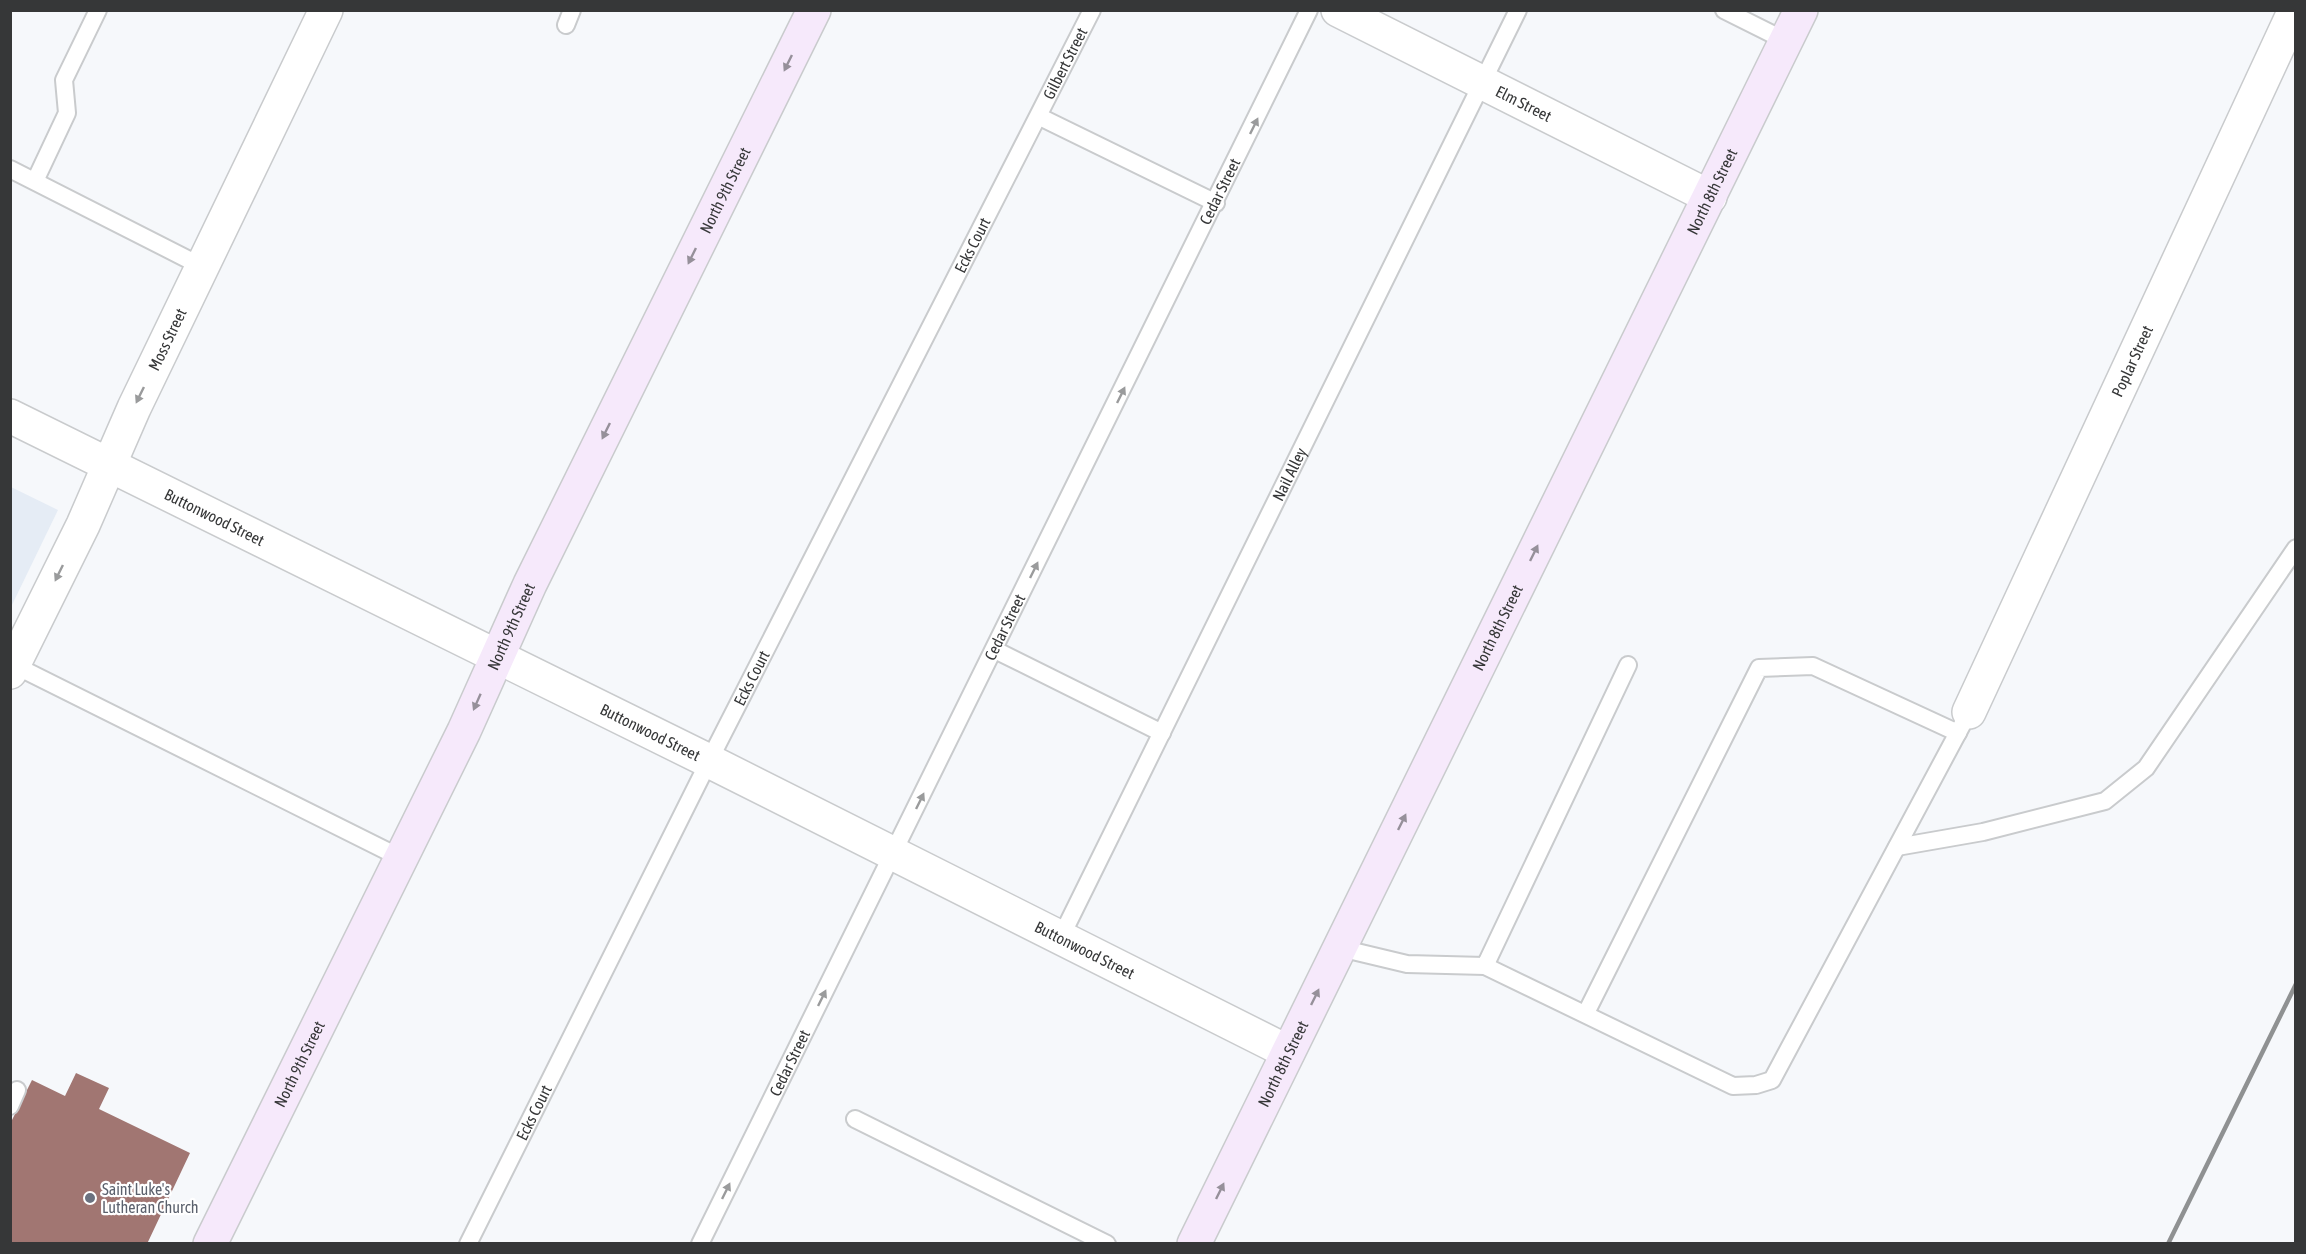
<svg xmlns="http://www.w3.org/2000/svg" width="2306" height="1254" font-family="'Asap Condensed',sans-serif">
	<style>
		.built { fill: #e5ecf5 }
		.building { fill: #a17672 }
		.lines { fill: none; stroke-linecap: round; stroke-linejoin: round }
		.lane-casing { stroke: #c9cbcd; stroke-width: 20 }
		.street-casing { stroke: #c9cbcd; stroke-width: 36 }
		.secondary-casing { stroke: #c9cbcd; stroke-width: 36 }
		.lane { stroke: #fff; stroke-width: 16 }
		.street { stroke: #fff; stroke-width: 33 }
		.secondary { stroke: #f6e9fb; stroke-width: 33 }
		.rail { stroke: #8f9192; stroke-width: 4.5 }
		.oneway { fill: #96909a }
		.oneway2 { fill: #9a9b9c }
		.worship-dot { fill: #6b7280; stroke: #fff; stroke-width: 2 }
		.labels { text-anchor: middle; stroke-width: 4.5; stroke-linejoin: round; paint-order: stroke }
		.street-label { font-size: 16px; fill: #363738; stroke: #fff }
		.worship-label { font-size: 16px; fill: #5b616d; stroke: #fff; text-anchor: start }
	</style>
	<rect width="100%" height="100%" fill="#f6f8fb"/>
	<path class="built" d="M11,487L58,510L11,607Z"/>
	<path class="building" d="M76,1073L109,1088L99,1109L190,1153L147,1244H10V1124L32,1080L65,1096Z"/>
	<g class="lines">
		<g class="lane-casing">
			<g id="lane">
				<path d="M1724,10L1786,41"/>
				<path d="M566,25L572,10"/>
				<path d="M1040,117L1216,203"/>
				<path d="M10,169L203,267"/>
				<path d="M35,181L67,113L64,80L98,10"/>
				<path d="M995,650L1162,733"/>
				<path d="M14,665L401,858"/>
				<path d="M1897,847L1983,832L2105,801L2146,768L2296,548"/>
				<path id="s1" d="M1061,937L1518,10"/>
				<path d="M1340,948L1407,964L1485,966L1628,665"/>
				<path d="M1485,966L1733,1086L1756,1085L1772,1080L1969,712"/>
				<path d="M1586,1013L1759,668L1813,666L1958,733"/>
				<path d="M10,1106L17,1090"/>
				<path d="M855,1119L1107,1244"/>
				<path id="s2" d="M468,1244L709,761L1092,10"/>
				<path id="s3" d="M700,1244L1309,10"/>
			</g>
		</g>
		<g class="street-casing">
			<g id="street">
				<path id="s4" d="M1338,10L1710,197"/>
				<path id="s5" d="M10,416L709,761L1288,1052"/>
				<path id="s6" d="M10,672L83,525L134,408L326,10"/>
				<path id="s7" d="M1969,712L2295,10"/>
			</g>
		</g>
		<g class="secondary-casing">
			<g id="secondary">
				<path id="s8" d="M210,1244L464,731L530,584L814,10"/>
				<path id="s9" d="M1194,1244L1801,10"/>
			</g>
		</g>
		<use href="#lane" class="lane"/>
		<use href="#street" class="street"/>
		<use href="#secondary" class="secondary"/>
		<path class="rail" d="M2168,1244L2296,984"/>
	</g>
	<defs><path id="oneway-solid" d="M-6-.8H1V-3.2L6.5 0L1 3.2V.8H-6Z" transform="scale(1.5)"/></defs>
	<g class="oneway">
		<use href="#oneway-solid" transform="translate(788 63) rotate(116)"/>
		<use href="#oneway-solid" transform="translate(692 256) rotate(116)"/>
		<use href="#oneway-solid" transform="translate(606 431) rotate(116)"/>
		<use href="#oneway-solid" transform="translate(1534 553) rotate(-64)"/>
		<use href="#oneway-solid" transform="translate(477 702) rotate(114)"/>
		<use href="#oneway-solid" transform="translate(1402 822) rotate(-64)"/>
		<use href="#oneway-solid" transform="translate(1315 997) rotate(-64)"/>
		<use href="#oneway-solid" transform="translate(1220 1191) rotate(-64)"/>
	</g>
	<g class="oneway2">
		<use href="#oneway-solid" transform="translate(1254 126) rotate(-64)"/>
		<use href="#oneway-solid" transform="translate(140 395) rotate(116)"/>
		<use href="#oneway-solid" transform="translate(1121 395) rotate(-64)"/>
		<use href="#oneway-solid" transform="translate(1034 570) rotate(-64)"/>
		<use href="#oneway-solid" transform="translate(59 573) rotate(116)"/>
		<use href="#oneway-solid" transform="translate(920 801) rotate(-64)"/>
		<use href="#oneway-solid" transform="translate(822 998) rotate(-64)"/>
		<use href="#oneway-solid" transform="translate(726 1191) rotate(-64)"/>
	</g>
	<circle class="worship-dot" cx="90" cy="1198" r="6"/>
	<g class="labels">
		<g class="street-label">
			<text dy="6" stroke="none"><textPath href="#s2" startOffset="1323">Gilbert Street</textPath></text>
			<text dy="6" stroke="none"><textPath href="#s4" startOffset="208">Elm Street</textPath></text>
			<text dy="6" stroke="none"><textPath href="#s8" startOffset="1173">North 9th Street</textPath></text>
			<text dy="6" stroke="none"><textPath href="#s9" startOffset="1173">North 8th Street</textPath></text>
			<text dy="6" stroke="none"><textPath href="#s3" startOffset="1174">Cedar Street</textPath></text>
			<text dy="6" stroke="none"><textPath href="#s2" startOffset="1119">Ecks Court</textPath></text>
			<text dy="6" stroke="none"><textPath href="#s6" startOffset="368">Moss Street</textPath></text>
			<text dy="6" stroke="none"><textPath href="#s7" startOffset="387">Poplar Street</textPath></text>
			<text dy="6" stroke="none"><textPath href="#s1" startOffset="516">Nail Alley</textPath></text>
			<text dy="6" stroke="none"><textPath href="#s5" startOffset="228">Buttonwood Street</textPath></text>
			<text dy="6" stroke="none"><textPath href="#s8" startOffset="687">North 9th Street</textPath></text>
			<text dy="6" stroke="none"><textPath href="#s9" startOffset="687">North 8th Street</textPath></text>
			<text dy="6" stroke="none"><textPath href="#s3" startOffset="688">Cedar Street</textPath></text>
			<text dy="6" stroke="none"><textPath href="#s2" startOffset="633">Ecks Court</textPath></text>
			<text dy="6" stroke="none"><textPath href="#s5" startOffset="714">Buttonwood Street</textPath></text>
			<text dy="6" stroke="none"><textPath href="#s5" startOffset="1200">Buttonwood Street</textPath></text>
			<text dy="6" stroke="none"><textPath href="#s3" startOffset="202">Cedar Street</textPath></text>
			<text dy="6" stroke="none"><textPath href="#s9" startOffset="201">North 8th Street</textPath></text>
			<text dy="6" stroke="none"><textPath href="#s8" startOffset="201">North 9th Street</textPath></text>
			<text dy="6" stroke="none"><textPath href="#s2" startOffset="147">Ecks Court</textPath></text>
		</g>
		<g class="worship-label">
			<text x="102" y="1195">Saint Luke's<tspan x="102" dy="18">Lutheran Church</tspan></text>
		</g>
	</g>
	<rect width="2306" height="1254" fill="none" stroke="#363738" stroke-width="24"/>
</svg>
